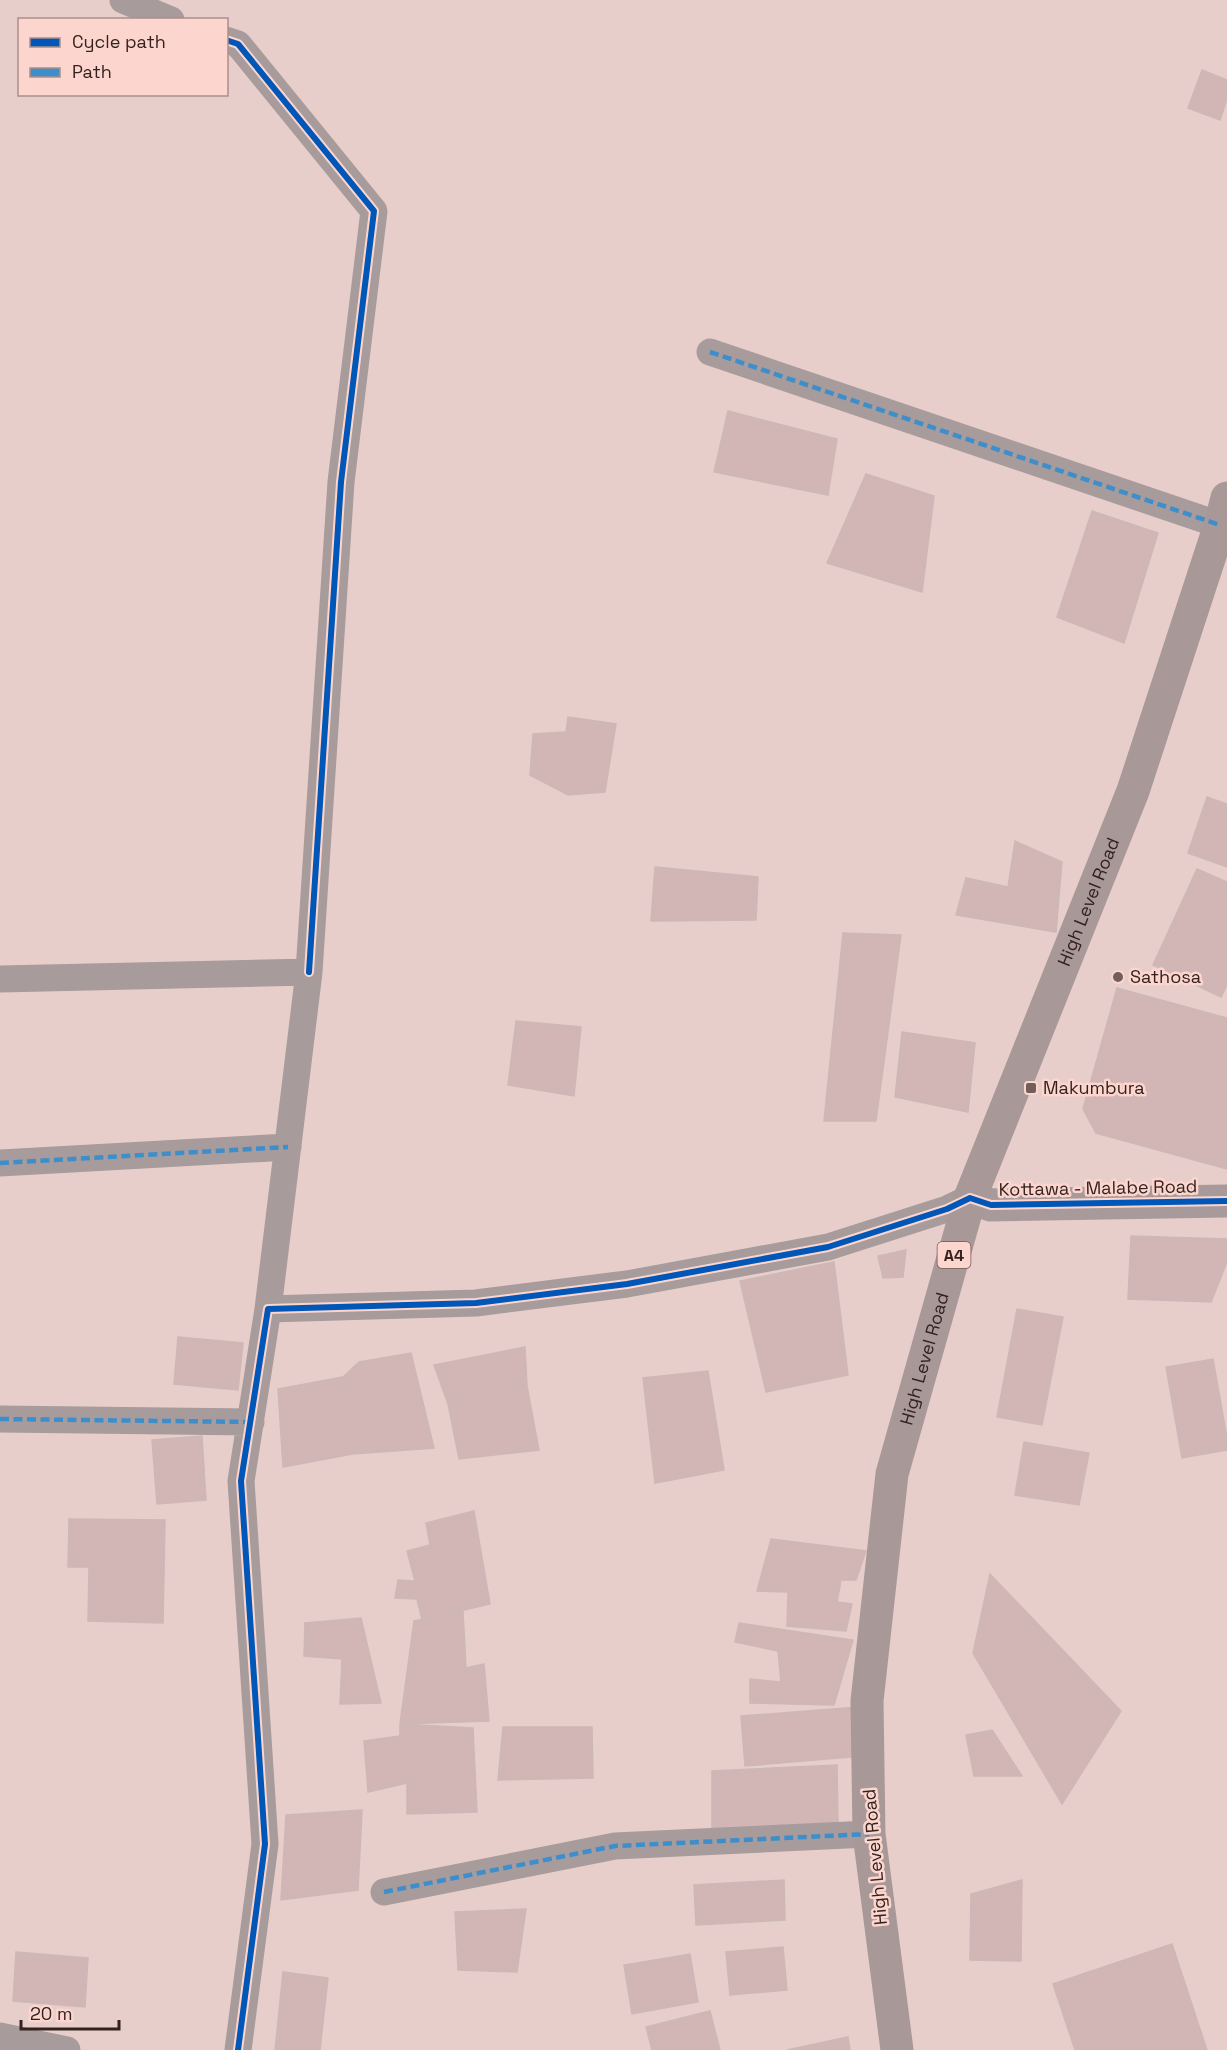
<svg xmlns="http://www.w3.org/2000/svg" width="1227" height="2050" font-family="'Space Grotesk',sans-serif">
	<style>
		.building { fill: #d2b6b5; stroke: #ccb8b7; stroke-width: 1.5 }
		.lines { fill: none; stroke-linecap: round; stroke-linejoin: round }
		.street { stroke: #a79b9c; stroke-width: 27 }
		.secondary { stroke: #a89a9a; stroke-width: 33 }
		.highway { stroke: #a99898; stroke-width: 33 }
		.quiet { stroke: #3d8eca; stroke-width: 4.5; stroke-dasharray: 9 4.5; stroke-linecap: butt }
		.cycleway-casing { stroke: #fcd6ce; stroke-width: 10 }
		.cycleway { stroke: #0057b8; stroke-width: 6 }
		.poi-dot { fill: #725e5a; stroke: #fcd6ce; stroke-width: 2 }
		.labels { text-anchor: middle; stroke-width: 5; stroke-linejoin: round; paint-order: stroke }
		.shield { fill: #fcd6ce; stroke: #6f5853; stroke-width: 1.5 }
		.shield-label { font-size: 16px; font-weight: bold; fill: #33221e }
		.street-label { font-size: 18px; fill: #33221e; stroke: #fcd6ce }
		.poi-label { font-size: 18px; fill: #33221e; stroke: #fcd6ce; text-anchor: start }
	</style>
	<rect width="100%" height="100%" fill="#e8ceca"/>
	<path class="building" d="M1202,70L1227,80V99L1220,120L1188,108Z
		M728,411L837,439L828,495L714,472Z
		M866,474L934,496L922,592L827,563Z
		M1092,511L1158,533L1124,643L1057,617Z
		M568,717L616,724L605,792L568,795L530,775L533,734L566,732Z
		M1207,797L1227,804V867L1188,853Z
		M1015,841L1062,862L1056,932L956,915L966,878L1008,887Z
		M655,867L758,877L756,920L651,921Z
		M1197,869L1227,882V985L1221,997L1153,965Z
		M843,933L901,935L876,1121H824Z
		M1117,988L1227,1018V1169L1096,1133L1083,1109Z
		M516,1021L581,1027L574,1096L508,1085Z
		M902,1032L975,1043L968,1112L895,1097Z
		M1131,1236L1227,1239V1262L1211,1302L1128,1299Z
		M906,1250L903,1277L883,1278L878,1256Z
		M834,1262L848,1375L766,1392L740,1281Z
		M1017,1309L1063,1317L1042,1425L997,1417Z
		M178,1337L243,1343L238,1390L174,1384Z
		M525,1347L527,1386L448,1404L434,1365Z
		M411,1353L434,1448L353,1454L343,1377L359,1362Z
		M1213,1359L1227,1438V1450L1182,1458L1166,1367Z
		M708,1371L724,1470L655,1483L643,1378Z
		M343,1377L353,1454L283,1467L278,1389Z
		M527,1386L539,1450L459,1459L448,1404Z
		M202,1436L206,1500L157,1504L152,1440Z
		M1024,1442L1089,1453L1079,1505L1015,1495Z
		M474,1511L490,1604L422,1620L417,1599L395,1598L398,1580L415,1581L407,1551L430,1545L426,1523Z
		M69,1519L165,1520L163,1623L88,1621L89,1567H68Z
		M771,1539L866,1551L856,1580H841L837,1602L852,1604L846,1631L787,1626L788,1592L757,1591Z
		M990,1574L1121,1711L1062,1804L973,1653Z
		M463,1612L466,1668L484,1664L489,1721L400,1724L414,1621Z
		M361,1618L381,1703L340,1704L342,1659L304,1656L305,1623Z
		M739,1623L853,1640L834,1705L750,1703V1679L781,1682L778,1651L735,1642Z
		M858,1707L862,1756L745,1766L741,1716Z
		M400,1724L473,1728L477,1812L407,1814V1783L368,1792L364,1741L400,1736Z
		M503,1727H592L593,1778L498,1780Z
		M992,1730L1022,1776H974L966,1735Z
		M837,1765L838,1823L712,1828V1771Z
		M362,1810L358,1890L281,1900L286,1815Z
		M784,1880L785,1920L696,1925L694,1885Z
		M1022,1880L1021,1961L970,1960L971,1894Z
		M526,1909L517,1972L458,1970L455,1912Z
		M1172,1944L1207,2050H1075L1053,1984Z
		M783,1947L787,1990L730,1995L726,1952Z
		M16,1952L88,1958L85,2007L13,2001Z
		M690,1954L698,2002L632,2014L624,1965Z
		M283,1972L328,1978L320,2050H275Z
		M710,2011L720,2050H652L646,2027Z
		M848,2037L850,2050H787Z"/>
	<g class="lines">
		<path class="street" d="M123,0L171,20
			M226,40L238,44L374,211L341,482L309,972
			M710,352L1220,525
			M0,979L309,972L268,1309
			M0,1163L288,1147
			M0,1419L251,1422
			M384,1892L615,1846L869,1834
			M0,2036L67,2050
			M238,2050L265,1844L241,1481L268,1309L476,1303L627,1284L828,1247L947,1209L970,1198"/>
		<path class="secondary" d="M970,1198L991,1205L1227,1201"/>
		<path class="highway" id="s1" d="M897,2050L869,1834L867,1701L892,1474L970,1198L1133,791L1220,525L1227,498"/>
		<path class="quiet" d="M710,352L1220,525
			M0,1163L288,1147
			M0,1419L251,1422
			M384,1892L615,1846L869,1834"/>
		<g class="cycleway-casing">
			<path id="cycleway" d="M226,40L238,44L374,211L341,482L309,972
				M238,2050L265,1844L241,1481L268,1309L476,1303L627,1284L828,1247L947,1209L970,1198L991,1205L1227,1201"/>
		</g>
		<use href="#cycleway" class="cycleway"/>
	</g>
	<g class="poi-dot">
		<circle cx="1118" cy="977" r="6"/>
		<rect x="1025" y="1082" width="12" height="12" rx="3"/>
	</g>
	<g class="labels">
		<rect class="shield" x="937.5" y="1242" width="33" height="26" rx="4.5"/>
		<g class="shield-label">
			<text x="954" y="1261">A4</text>
		</g>
		<g class="street-label">
			<text dy="6" stroke="none"><textPath href="#s1" startOffset="1185">High Level Road</textPath></text>
			<text transform="translate(1098 1188) rotate(-1)" y="6">Kottawa - Malabe Road</text>
			<text dy="6" stroke="none"><textPath href="#s1" startOffset="699">High Level Road</textPath></text>
			<text transform="translate(875 1857) rotate(-95)" y="6">High Level Road</text>
		</g>
		<g class="poi-label">
			<text x="1130" y="983">Sathosa</text>
			<text x="1043" y="1094">Makumbura</text>
		</g>
	</g>
	<rect x="18" y="18" width="210" height="78" fill="#fcd6ce" stroke="#ac8e88" stroke-width="1.5"/>
	<rect x="30" y="38" width="30" height="9" fill="#0057b8" stroke="#ac8e88" stroke-width="1.5"/>
	<text x="72" y="48" font-size="18" fill="#33221e">Cycle path</text>
	<rect x="30" y="68" width="30" height="9" fill="#3d8eca" stroke="#ac8e88" stroke-width="1.5"/>
	<text x="72" y="78" font-size="18" fill="#33221e">Path</text>
	<path d="M21 2020v9h98v-9" fill="none" stroke="#33221e" stroke-width="3"/>
	<text x="30" y="2020" font-size="18" fill="#33221e" stroke="#fcd6ce" stroke-width="4.5" paint-order="stroke">20 m</text>
</svg>
